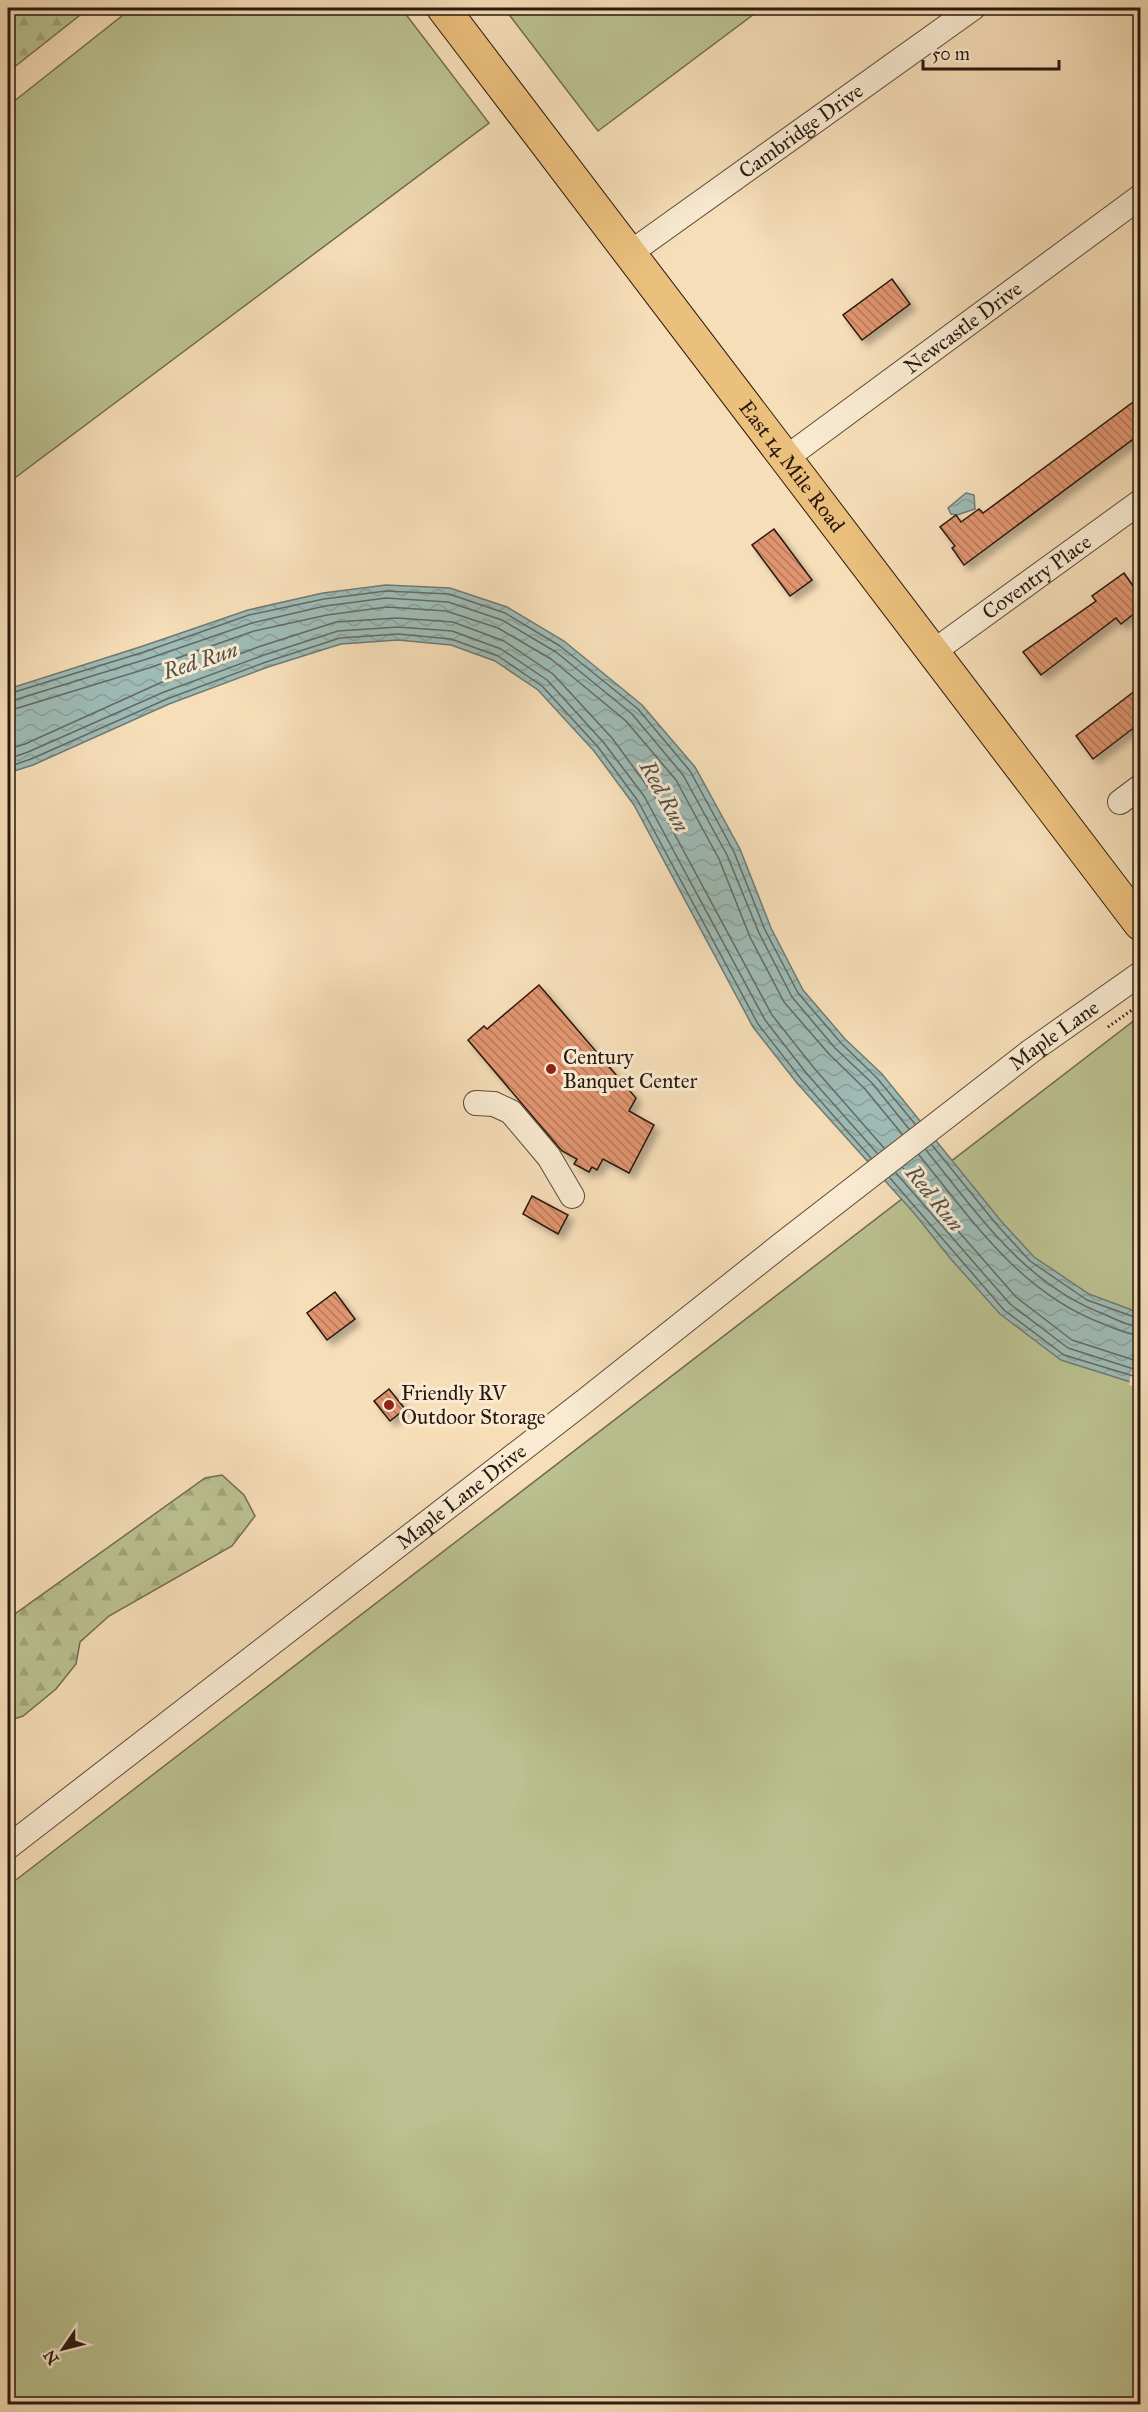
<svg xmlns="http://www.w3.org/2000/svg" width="1148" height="2412" font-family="'IM FELL Great Primer',serif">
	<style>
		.green { fill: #bbc190; stroke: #726c50; stroke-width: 1.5 }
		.forest { fill: url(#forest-firs); stroke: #726c50; stroke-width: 1.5 }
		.water { fill: url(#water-waves); stroke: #6f7a73; stroke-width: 1.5 }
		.pier { fill: #f6deb8 }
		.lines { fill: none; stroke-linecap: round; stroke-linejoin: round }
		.shore { stroke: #646a62; stroke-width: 1.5 }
		.building { fill: url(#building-back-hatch); stroke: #29180f; stroke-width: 1.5; filter: url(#shadow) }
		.minor-casing { stroke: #5c4a39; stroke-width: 26 }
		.major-casing { stroke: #29180f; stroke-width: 34 }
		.path { stroke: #29180f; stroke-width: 3; stroke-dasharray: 1.5 3; stroke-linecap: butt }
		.minor { stroke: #f9ead1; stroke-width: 24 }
		.major { stroke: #ebbf7c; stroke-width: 32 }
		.poi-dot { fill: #8f2418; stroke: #f9ead1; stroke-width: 2 }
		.labels { text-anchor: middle; stroke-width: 6; stroke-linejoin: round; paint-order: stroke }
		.street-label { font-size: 21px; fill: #29180f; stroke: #f9ead1 }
		.poi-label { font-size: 21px; fill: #29180f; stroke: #f9ead1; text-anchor: start }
		.water-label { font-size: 22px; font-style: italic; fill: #525149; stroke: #f9ead1 }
	</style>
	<defs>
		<pattern id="forest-firs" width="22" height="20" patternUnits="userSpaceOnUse" patternTransform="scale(1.5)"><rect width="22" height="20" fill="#bbc190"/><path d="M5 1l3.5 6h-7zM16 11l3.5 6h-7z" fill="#a1a57b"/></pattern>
		<pattern id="water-waves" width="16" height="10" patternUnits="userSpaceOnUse" patternTransform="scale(1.5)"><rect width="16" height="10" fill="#9ebbb6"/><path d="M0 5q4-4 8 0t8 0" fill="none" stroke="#88a09b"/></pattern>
		<pattern id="building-back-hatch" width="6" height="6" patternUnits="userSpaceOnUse" patternTransform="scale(1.5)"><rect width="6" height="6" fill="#e09570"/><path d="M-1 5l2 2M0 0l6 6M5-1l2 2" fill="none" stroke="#b6795a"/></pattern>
		<filter id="shadow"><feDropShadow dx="5.5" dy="5.5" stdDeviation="3" flood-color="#0004"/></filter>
	</defs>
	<rect width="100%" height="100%" fill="#f6deb8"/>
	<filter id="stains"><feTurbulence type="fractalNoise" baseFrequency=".00333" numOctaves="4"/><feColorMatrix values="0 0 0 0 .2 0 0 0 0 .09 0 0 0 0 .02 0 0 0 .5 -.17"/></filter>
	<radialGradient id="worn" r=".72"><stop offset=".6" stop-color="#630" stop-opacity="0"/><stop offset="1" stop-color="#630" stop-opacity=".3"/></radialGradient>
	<path class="green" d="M132,8H401L489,123L8,483V106Z
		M504,8H762L598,131Z
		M1140,1016V2404H8V1886Z"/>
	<path class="forest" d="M8,8H89L8,72Z
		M222,1475L244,1495L255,1516L232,1546L109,1616L80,1642L76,1664L56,1689L23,1716L8,1721V1619L205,1478Z"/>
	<path class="water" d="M966,493L974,495L975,509L957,515L951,514L948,508Z
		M386,585L450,588L507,607L564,641L642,705L695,767L740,849L771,928L803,990L845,1039L882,1074L1001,1221L1034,1257L1089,1294L1140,1313V1385L1061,1360L1000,1314L950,1258L914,1213L797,1083L753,1027L634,805L594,751L538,690L495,661L451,645L398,640L341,644L268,667L169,704L33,765L8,773V689L143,646L248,610L323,593Z"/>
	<path class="pier" d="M1140,1325V1370L1137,1387L1129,1385Z"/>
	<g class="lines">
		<path class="shore" d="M8,694L144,652L249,615L324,599L386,591L449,594L505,613L560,646L638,709L690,771L734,852L765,930L798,993L841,1043L877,1078L915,1124
			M8,702L147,659L252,623L325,606L386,598L448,602L502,620L556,652L632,714L683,775L727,855L759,933L792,997L835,1048L872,1083L909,1129
			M8,711L149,668L254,631L327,615L387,607L446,611L498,628L551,659L626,721L676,780L719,859L750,937L784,1002L829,1054L865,1089L902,1134
			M8,749L25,744L160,683L261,646L336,622L397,618L453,622L504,641L553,674L612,738L653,794L772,1015L814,1068L884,1148
			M8,759L28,752L164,692L264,655L338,631L398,627L452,631L501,649L547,680L604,743L644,796L765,1020L807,1074L877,1153
			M8,767L31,759L167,699L266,662L340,638L398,634L451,639L498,656L542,686L598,747L638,801L758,1024L801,1079L871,1158
			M932,1145L997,1225L1030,1261L1087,1300L1140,1319
			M926,1150C978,1214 1025,1285 1106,1315C1117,1320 1128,1326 1140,1326
			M919,1155C972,1220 1020,1292 1101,1323C1114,1328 1127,1335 1140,1335
			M903,1168L1016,1297L1072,1340L1140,1362
			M896,1173L1010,1304L1068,1348L1140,1371
			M890,1178L1004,1310L1064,1355L1140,1378"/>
	</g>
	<path class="building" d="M892,279L910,304L862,340L843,315Z
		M1140,397V434L964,565L952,548L955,546L940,527L956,515L961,522L979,509L983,513Z
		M774,529L812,580L790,596L752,545Z
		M1124,573L1140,596V609L1121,624L1116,618L1041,675L1023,652L1096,601L1092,596Z
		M1140,687V723L1093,759L1076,736Z
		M539,985L636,1098L629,1111L654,1125L629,1173L603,1159L597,1170L592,1167L589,1172L574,1164L577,1159L562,1151L468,1040L484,1026L487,1029Z
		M532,1196L568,1215L558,1234L523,1214Z
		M335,1292L355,1319L327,1340L307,1313Z
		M389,1389L405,1409L390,1421L374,1401Z"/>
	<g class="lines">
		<g class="minor-casing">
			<g id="minor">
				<path id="s1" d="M630,253L973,8"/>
				<path id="s2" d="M786,458L1140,197"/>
				<path id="s3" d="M933,652L1140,502"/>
				<path d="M1120,802L1140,787"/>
				<path d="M476,1103L494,1104L511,1112L549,1157L572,1196"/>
				<path id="s4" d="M8,1847L586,1400L781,1245L1031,1051L1140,974"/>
			</g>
		</g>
		<g class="major-casing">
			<g id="major">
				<path id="s5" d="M443,8L1140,924"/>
			</g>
		</g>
		<path class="path" d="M1108,1027L1136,1007H1140"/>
		<use href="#minor" class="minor"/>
		<use href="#major" class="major"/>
	</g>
	<g class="poi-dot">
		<circle cx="551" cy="1069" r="6"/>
		<circle cx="389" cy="1405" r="6"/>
	</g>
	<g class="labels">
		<g class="street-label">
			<text dy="7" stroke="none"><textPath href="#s1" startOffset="210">Cambridge Drive</textPath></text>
			<text dy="7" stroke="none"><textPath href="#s2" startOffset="220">Newcastle Drive</textPath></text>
			<text dy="7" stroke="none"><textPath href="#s5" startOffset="576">East 14 Mile Road</textPath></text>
			<text dy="7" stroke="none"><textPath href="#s3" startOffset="128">Coventry Place</textPath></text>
			<text dy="7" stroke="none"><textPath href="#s4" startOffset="1324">Maple Lane</textPath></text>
			<text dy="7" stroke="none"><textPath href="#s4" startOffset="573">Maple Lane Drive</textPath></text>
		</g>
		<g class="poi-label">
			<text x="563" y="1064">Century<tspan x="563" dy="24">Banquet Center</tspan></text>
			<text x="401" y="1400">Friendly RV<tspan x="401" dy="24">Outdoor Storage</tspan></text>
		</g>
		<g class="water-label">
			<text transform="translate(200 660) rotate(-18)" y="8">Red Run</text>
			<text transform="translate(665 796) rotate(61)" y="8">Red Run</text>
			<text transform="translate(935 1198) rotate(51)" y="8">Red Run</text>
		</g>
	</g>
	<rect width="1148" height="2412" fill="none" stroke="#f6deb8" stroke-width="30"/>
	<rect x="9" y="9" width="1130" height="2394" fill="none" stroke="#29180f" stroke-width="3"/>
	<rect x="15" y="15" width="1118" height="2382" fill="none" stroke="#29180f" stroke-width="1.5"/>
	<g transform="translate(63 2349) rotate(235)" stroke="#f9ead1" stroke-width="4.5" paint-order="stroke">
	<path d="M0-4.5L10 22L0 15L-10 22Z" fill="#29180f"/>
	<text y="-9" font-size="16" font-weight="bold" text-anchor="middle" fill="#29180f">N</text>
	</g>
	<path d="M923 60v9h136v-9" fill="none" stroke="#29180f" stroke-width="3"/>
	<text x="932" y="60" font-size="18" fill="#29180f" stroke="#f9ead1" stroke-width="4.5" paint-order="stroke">50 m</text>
	<rect width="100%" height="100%" filter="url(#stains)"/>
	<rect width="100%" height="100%" fill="url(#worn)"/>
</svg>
